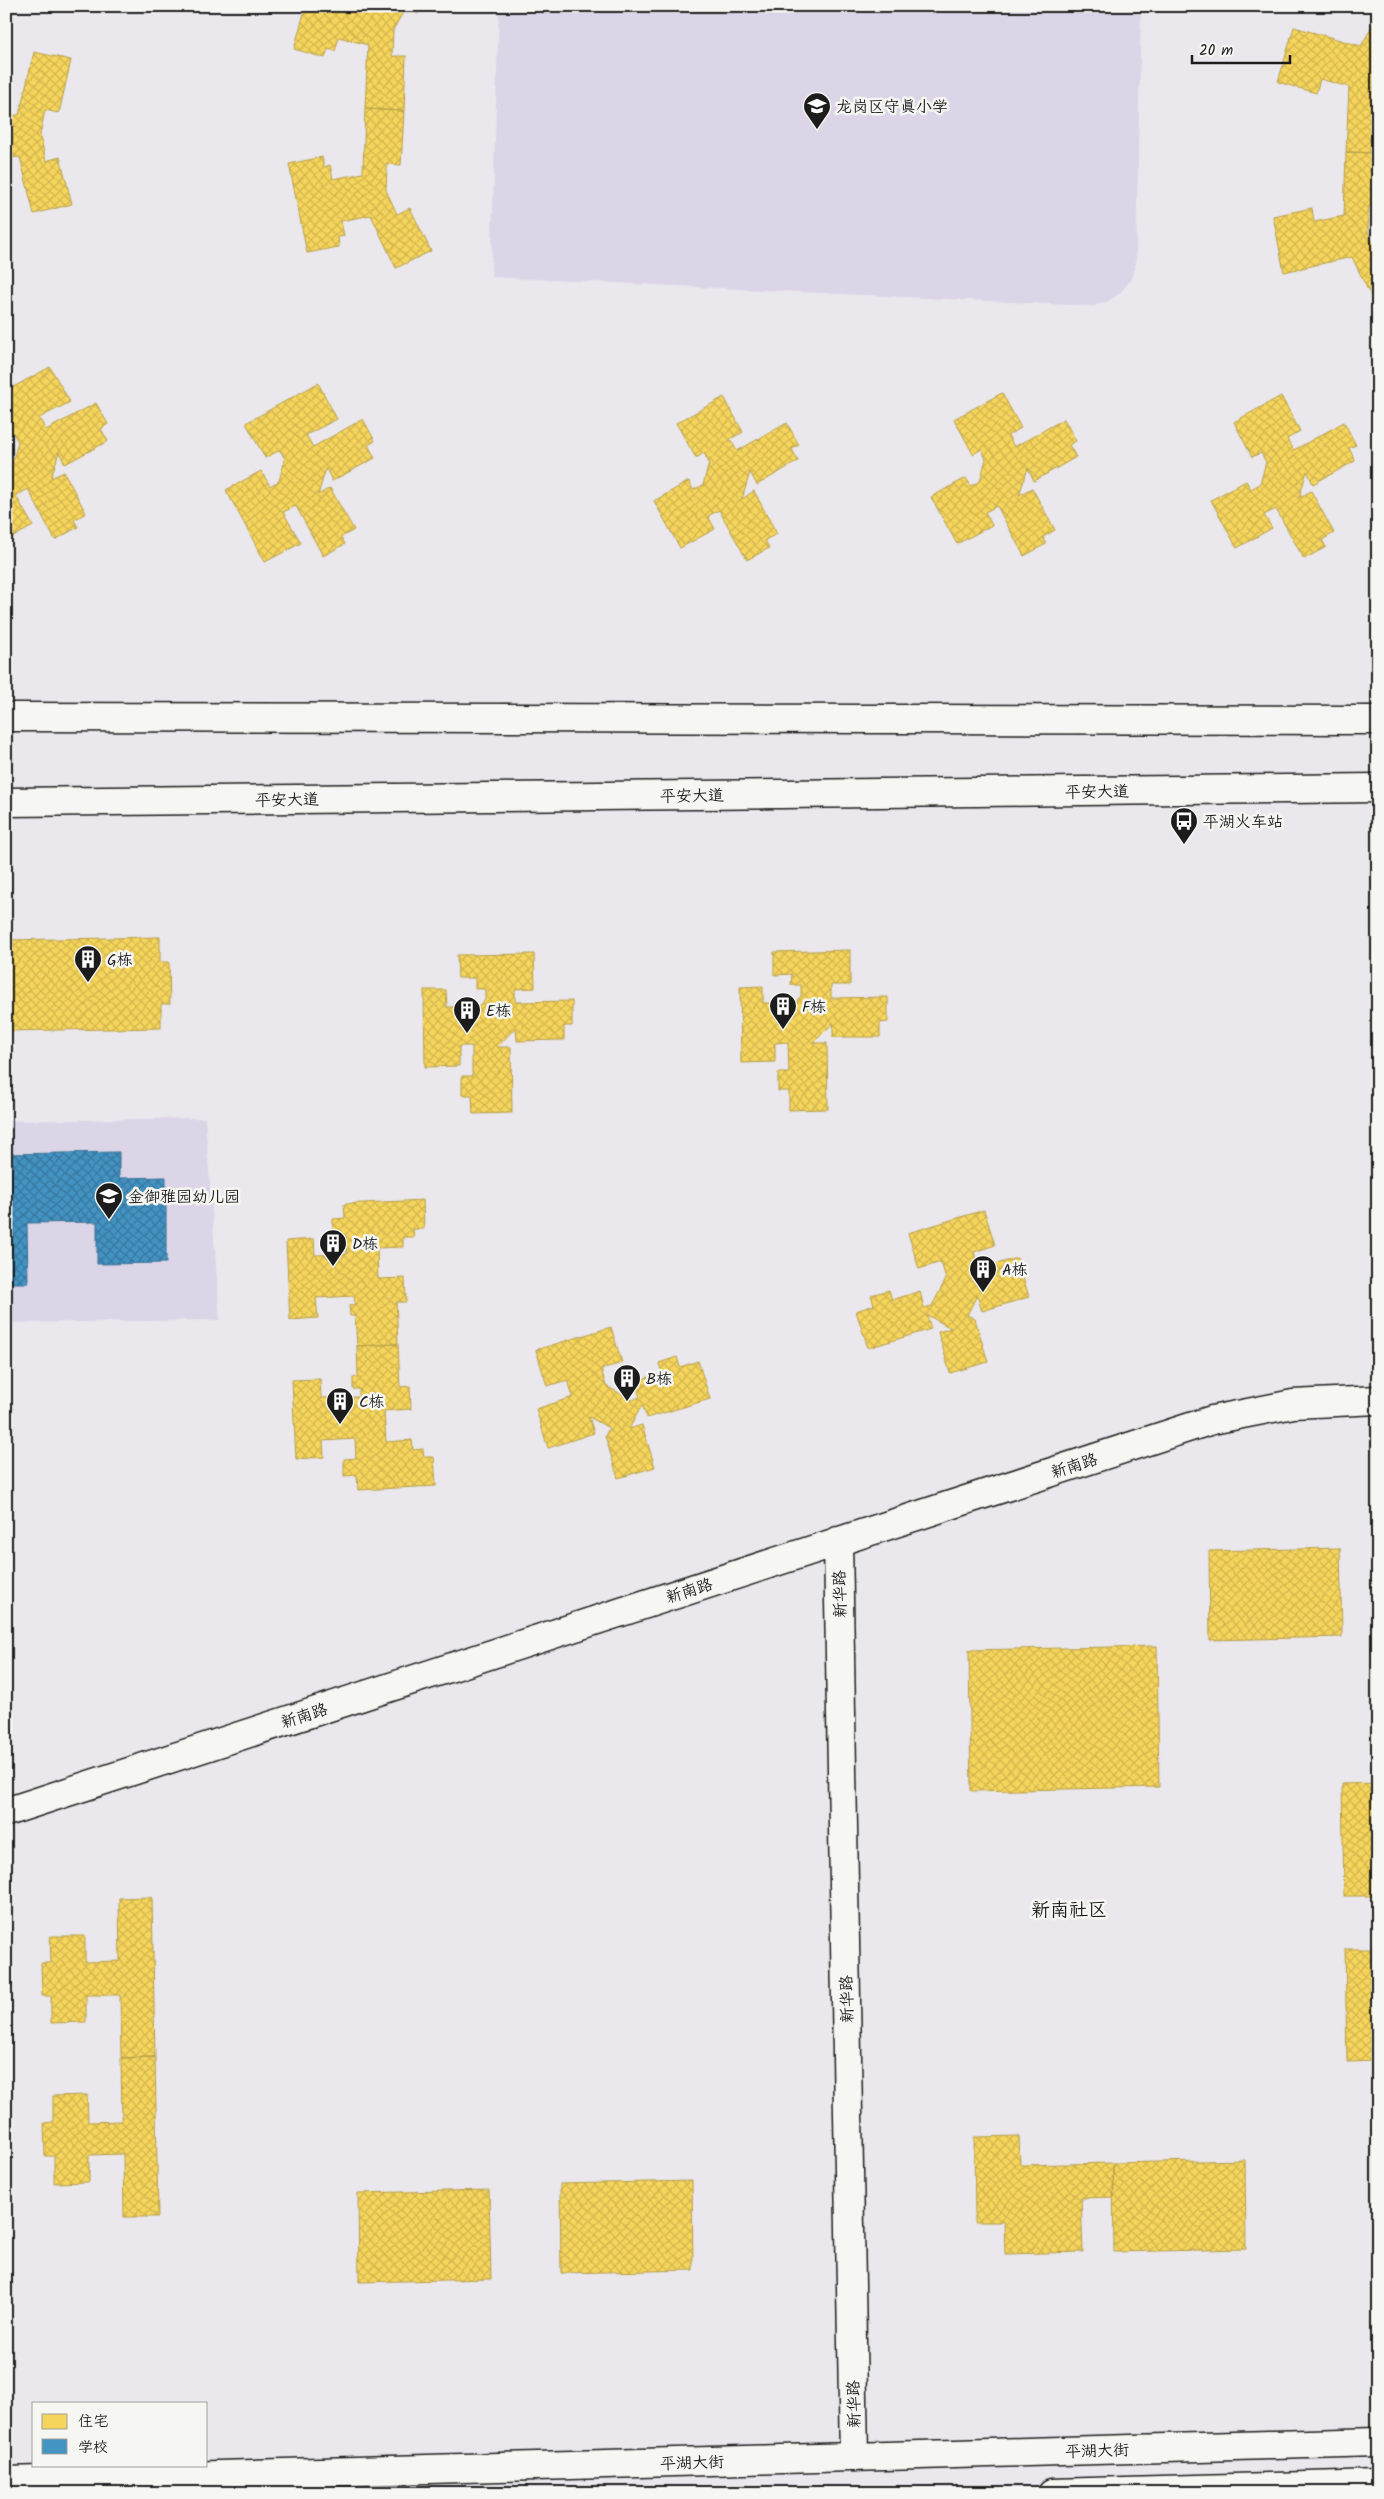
<svg xmlns="http://www.w3.org/2000/svg" width="1384" height="2499" font-family="Kalam,'LXGW WenKai TC',sans-serif">
	<style>
		.built { fill: #dcd4e7 }
		.homes { fill: url(#homes-cross-hatch); stroke: #b59e49 }
		.schools { fill: url(#schools-cross-hatch); stroke: #376f91 }
		.lines { fill: none; stroke-linecap: round; stroke-linejoin: round }
		.minor-casing { stroke: #1c1c1c; stroke-width: 31 }
		.major-casing { stroke: #1c1c1c; stroke-width: 31 }
		.minor { stroke: #f6f6f2; stroke-width: 28 }
		.major { stroke: #f6f6f2; stroke-width: 28 }
		.labels { text-anchor: middle; stroke-width: 5; stroke-linejoin: round; paint-order: stroke }
		.poi-label { font-size: 16px; fill: #1c1c1c; stroke: #f6f6f2; text-anchor: start }
		.street-label { font-size: 16px; fill: #1c1c1c; stroke: #f6f6f2 }
		.quarter-label { font-size: 19px; fill: #1c1c1c; stroke: #f6f6f2 }
	</style>
	<defs>
		<pattern id="homes-cross-hatch" width="8" height="8" patternUnits="userSpaceOnUse" patternTransform="scale(1.25)"><rect width="8" height="8" fill="#f6d55c"/><path d="M0 0l8 8M0 8l8-8" fill="none" stroke="#d2b64f"/></pattern>
		<pattern id="schools-cross-hatch" width="8" height="8" patternUnits="userSpaceOnUse" patternTransform="scale(1.25)"><rect width="8" height="8" fill="#4393c3"/><path d="M0 0l8 8M0 8l8-8" fill="none" stroke="#37779e"/></pattern>
	</defs>
	<rect width="100%" height="100%" fill="#eae7ed"/>
	<filter id="ink" filterUnits="userSpaceOnUse"><feTurbulence type="fractalNoise" baseFrequency=".02" numOctaves="2"/><feDisplacementMap in="SourceGraphic" scale="10" xChannelSelector="R" yChannelSelector="G"/><feConvolveMatrix kernelMatrix="1 2 1 2 8 2 1 2 1" color-interpolation-filters="sRGB"/></filter>
	<g filter="url(#ink)">
		<path class="built" d="M499,6H1141L1136,253L1135,268L1130,281L1120,293L1108,301L1093,306L491,277Z
			M205,1118L220,1320L6,1323V1121Z"/>
		<path class="homes" d="M306,6H423L418,14L406,7L393,30L392,56H406L404,111L365,109L368,45L339,37L335,51L328,49L325,58L294,49Z
			M1378,16V65L1374,72L1373,98H1378V153L1346,152L1349,87L1320,79L1316,93L1278,82L1294,27L1361,46Z
			M34,52L71,60L59,113L45,110L40,135L46,161L60,157L72,204L34,214L20,157L6,158V115H19Z
			M365,109L404,111L401,165L387,164L386,190L397,214L410,208L431,251L396,268L371,215L341,221L344,236L338,237L339,247L307,253L289,164L322,157L324,167L330,165L333,179L363,173Z
			M1346,152L1378,153V207L1369,206L1368,232L1378,254V311L1352,257L1284,272L1273,216L1312,208L1314,222L1344,216Z
			M50,367L70,402L39,418L46,430L96,403L108,424L101,429L108,441L65,464L59,452L51,478L64,472L86,513L74,520L78,527L55,540L28,489L16,496L33,526L6,541V467L12,464L18,442L13,433L6,437V391Z
			M318,383L337,419L306,435L313,447L363,419L375,441L368,445L375,458L332,481L326,468L318,495L330,488L354,530L341,537L345,544L323,556L296,506L283,512L301,543L265,562L226,490L261,471L270,486L279,481L285,459L280,450L265,458L246,423Z
			M1002,393L1021,428L1008,435L1014,447L1064,419L1076,441L1069,445L1076,457L1034,481L1028,468L1019,495L1032,488L1055,530L1043,537L1046,544L1024,556L997,506L985,512L992,525L957,544L931,497L966,478L971,486L980,481L986,459L982,449L973,454L954,419Z
			M1281,396L1300,431L1287,439L1294,450L1344,422L1356,445L1349,448L1355,461L1313,484L1307,471L1299,498L1311,491L1334,533L1322,540L1326,547L1304,559L1276,509L1264,515L1272,528L1237,548L1211,500L1246,481L1251,489L1260,484L1266,462L1261,453L1252,457L1234,422Z
			M724,397L743,432L730,439L737,451L787,423L799,445L792,449L798,461L757,485L750,472L742,499L754,491L777,534L765,540L769,548L747,560L719,510L708,516L715,529L680,548L654,501L689,481L693,490L703,485L709,463L704,453L696,458L676,423Z
			M160,937V962H169L170,1004H161V1028L6,1031V940Z
			M850,950V985H831V998L888,997V1022L880,1023V1037H833V1023L813,1043H827L828,1109L789,1110V1091H778V1073H789L788,1042L775,1043V1062L741,1063L740,987L763,986V1003H774V1013H785L801,996V985H791L792,974L774,975V952Z
			M534,954L535,988L515,989V1002L572,1001V1026H564V1040L517,1041L516,1027L497,1047H511L512,1113L473,1114L472,1095H462V1076H472V1046H459V1066L425,1067L424,990H446L447,1007H458V1017L469,1016L485,1000V989H475V978H458L457,955Z
			M423,1200L424,1229H413L414,1237H403V1247L377,1248L378,1279L405,1278L406,1302H396L398,1344L357,1346L355,1316H350L349,1305L355,1304L354,1296L316,1298L318,1318L290,1320L286,1241L314,1239L315,1255L347,1254L345,1235L333,1236V1219L345,1218L344,1204Z
			M984,1210L995,1245L974,1252L979,1269L1017,1258L1029,1297L982,1311L977,1295L967,1315L975,1319L988,1362L950,1373L938,1332L951,1328L927,1315L931,1329L868,1348L856,1311L874,1305L871,1295L889,1290L892,1300L920,1291L924,1308L932,1306L946,1279L941,1262L919,1269L908,1233Z
			M611,1327L622,1363L601,1369L606,1386L632,1400L640,1397L635,1381L662,1373L659,1363L677,1357L680,1367L698,1361L710,1399L647,1418L642,1405L629,1429L642,1425L655,1467L618,1478L605,1436L609,1428L589,1417L594,1433L548,1448L536,1409L573,1397L568,1380L547,1386L536,1350Z
			M398,1344L400,1387L410,1386L411,1409L384,1411L386,1442L412,1440L413,1450L423,1449L424,1457H434L436,1486L358,1490L357,1475L344,1476V1459L356,1458L355,1439L323,1441L324,1457L296,1459L292,1380L320,1379L321,1398L359,1397V1389H353V1378L358,1377L357,1346Z
			M1340,1548L1342,1637L1210,1640L1209,1551Z
			M1157,1646L1159,1787L971,1791L969,1650Z
			M1378,1783V1896H1344L1342,1784Z
			M152,1897L155,2057L121,2058L120,1995H86V2022L51,2023V1996H42L41,1963H51L50,1936H85V1962L120,1961L119,1898Z
			M1345,1949H1378V2061L1347,2062Z
			M155,2057L158,2217H124L123,2154L89,2155V2182L54,2183V2156H45L44,2123L53,2122V2096L87,2095L88,2122L122,2121L121,2058Z
			M1019,2136L1020,2165L1113,2163L1114,2197L1081,2198L1083,2252L1005,2254L1004,2222H975L974,2137Z
			M1245,2160L1246,2249L1114,2252L1113,2163Z
			M692,2181L693,2270L561,2273L560,2184Z
			M489,2190L491,2279L359,2282L358,2193Z"/>
		<path class="schools" d="M119,1152V1178L166,1177V1263L97,1264V1222L27,1223L28,1283H6V1154Z"/>
		<g class="lines">
			<g class="minor-casing">
				<path id="minor" d="M6,717L1378,720
					M6,802L1378,788
					M838,1541L854,2457
					M6,1812L1212,1420L1293,1404L1378,1400"/>
			</g>
			<g class="major-casing">
				<path id="major" d="M6,2481L1378,2442
					M1052,2493L1378,2484"/>
			</g>
			<use href="#minor" class="minor"/>
			<use href="#major" class="major"/>
		</g>
	</g>
	<defs>
		<g id="school-pin" transform="scale(1.4375)"><path d="M0 17L-7.5 6A9.5 9.5 0 1 1 7.5 6Z" fill="#1c1c1c" stroke="#f6f6f2"/><path d="M0-5L7-2L0 1L-7-2ZM-4 1L0 2.5L4 1V4Q0 6-4 4Z" fill="#fff"/></g>
		<g id="bus-pin" transform="scale(1.4375)"><path d="M0 17L-7.5 6A9.5 9.5 0 1 1 7.5 6Z" fill="#1c1c1c" stroke="#f6f6f2"/><path d="M-5-6H5V4H4V6H2V4H-2V6H-4V4H-5ZM-3.5-4V0h7V-4ZM-3.5 1.2v1.5H-2V1.2ZM2 1.2v1.5H3.5V1.2Z" fill="#fff"/></g>
		<g id="building-pin" transform="scale(1.4375)"><path d="M0 17L-7.5 6A9.5 9.5 0 1 1 7.5 6Z" fill="#1c1c1c" stroke="#f6f6f2"/><path d="M-4-6H4V6H1V3H-1V6H-4ZM-2.5-4.3h1.7v1.8h-1.7ZM.8-4.3h1.7v1.8H.8ZM-2.5-1h1.7V.8h-1.7ZM.8-1h1.7V.8H.8Z" fill="#fff"/></g>
	</defs>
	<g fill-rule="evenodd">
		<use href="#school-pin" x="817" y="106"/>
		<use href="#bus-pin" x="1184" y="821"/>
		<use href="#building-pin" x="88" y="959"/>
		<use href="#building-pin" x="783" y="1006"/>
		<use href="#building-pin" x="467" y="1010"/>
		<use href="#school-pin" x="109" y="1196"/>
		<use href="#building-pin" x="333" y="1243"/>
		<use href="#building-pin" x="983" y="1269"/>
		<use href="#building-pin" x="627" y="1378"/>
		<use href="#building-pin" x="340" y="1401"/>
	</g>
	<g class="labels">
		<g class="poi-label">
			<text x="836" y="112">龙岗区守真小学</text>
			<text x="1203" y="827">平湖火车站</text>
			<text x="107" y="965">G栋</text>
			<text x="802" y="1012">F栋</text>
			<text x="486" y="1016">E栋</text>
			<text x="128" y="1202">金御雅园幼儿园</text>
			<text x="352" y="1249">D栋</text>
			<text x="1002" y="1275">A栋</text>
			<text x="646" y="1384">B栋</text>
			<text x="359" y="1407">C栋</text>
		</g>
		<g class="street-label">
			<text transform="translate(1097 791) rotate(-1)" y="6">平安大道</text>
			<text transform="translate(692 795) rotate(-1)" y="6">平安大道</text>
			<text transform="translate(287 799) rotate(-1)" y="6">平安大道</text>
			<text transform="translate(1074 1465) rotate(-18)" y="6">新南路</text>
			<text transform="translate(689 1590) rotate(-18)" y="6">新南路</text>
			<text transform="translate(839 1594) rotate(-91)" y="6">新华路</text>
			<text transform="translate(304 1715) rotate(-18)" y="6">新南路</text>
			<text transform="translate(846 1999) rotate(-91)" y="6">新华路</text>
			<text transform="translate(853 2404) rotate(-91)" y="6">新华路</text>
			<text transform="translate(1097 2450) rotate(-2)" y="6">平湖大街</text>
			<text transform="translate(692 2462) rotate(-2)" y="6">平湖大街</text>
		</g>
		<g class="quarter-label">
			<text x="1069" y="1916">新南社区</text>
		</g>
	</g>
	<rect width="1384" height="2499" fill="none" stroke="#f6f6f2" stroke-width="25"/>
	<rect x="12" y="12" width="1359" height="2474" fill="none" stroke="#1c1c1c" stroke-width="2" filter="url(#ink)"/>
	<rect x="32" y="2402" width="175" height="65" fill="#f6f6f2" stroke="#9f9f9c"/>
	<rect x="42" y="2414" width="25" height="15" fill="#f6d55c" stroke="#9f9f9c"/>
	<text x="78" y="2426" font-size="15" fill="#1c1c1c">住宅</text>
	<rect x="42" y="2439" width="25" height="15" fill="#4393c3" stroke="#9f9f9c"/>
	<text x="78" y="2452" font-size="15" fill="#1c1c1c">学校</text>
	<path d="M1192 55v8h98v-8" fill="none" stroke="#1c1c1c" stroke-width="2.5"/>
	<text x="1199" y="55" font-size="15" fill="#1c1c1c" stroke="#f6f6f2" stroke-width="4" paint-order="stroke">20 m</text>
</svg>
